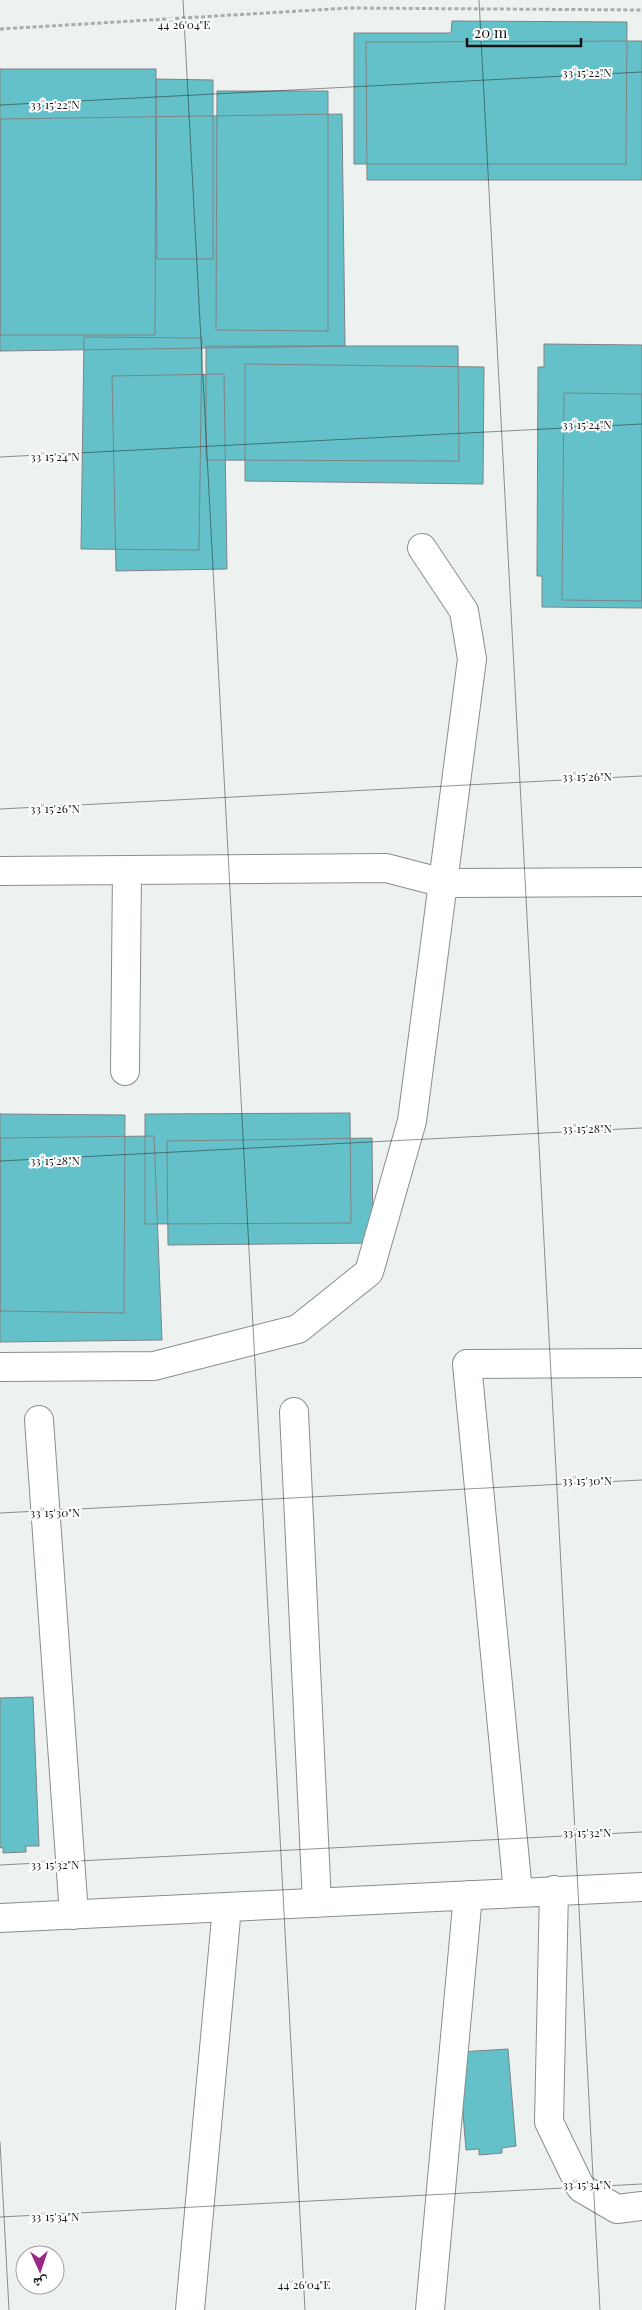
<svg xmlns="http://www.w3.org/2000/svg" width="642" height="2310" font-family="'Playfair Display','Noto Naskh Arabic',serif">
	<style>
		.building { fill: #64c1c9; stroke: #7f8384 }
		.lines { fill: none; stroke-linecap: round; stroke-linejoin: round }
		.minor-casing { stroke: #8a8d8c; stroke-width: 30 }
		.path { stroke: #a9adac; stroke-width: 3; stroke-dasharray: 4 2.5; stroke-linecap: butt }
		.minor { stroke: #fff; stroke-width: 28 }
		.ticks { fill: none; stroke: #121413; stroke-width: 1; stroke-opacity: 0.45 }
		.ticks-label { font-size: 12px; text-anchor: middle; fill: #121413; stroke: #fff; stroke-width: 4; stroke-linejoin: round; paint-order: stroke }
	</style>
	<rect width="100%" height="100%" fill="#edf2f0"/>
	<path class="building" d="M452,21L627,22L626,164H354V33H451Z
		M642,41V180H367L366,42Z
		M0,69H156L155,335H0Z
		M156,79L213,80V259H157Z
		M217,91H328V331L216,330Z
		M342,114L345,346L0,351V119Z
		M84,337L202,338L199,550L81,549Z
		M544,344L642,345V608L542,607V576H537L538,367H544Z
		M206,346H458L459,461L206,460Z
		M245,364L484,367L483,484L245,481Z
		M224,374L227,569L116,571L112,376Z
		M564,393L642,394V601L562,600Z
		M350,1113L351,1223L145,1224V1114Z
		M0,1114L125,1115L124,1313L0,1311Z
		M154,1136L162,1340L0,1342V1138Z
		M372,1138L373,1243L168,1245L167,1141Z
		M33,1697L39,1846H26V1852L3,1853V1847L0,1848V1698Z
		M508,2049L516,2146L502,2148V2153L479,2155V2149L466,2150L458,2052Z"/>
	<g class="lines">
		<g class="minor-casing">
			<path id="minor" d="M0,871L386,868L444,883L642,882
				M125,1071L127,870
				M0,1367L154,1366L298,1329L369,1272L412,1121L472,659L464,611L422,548
				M294,1412L317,1903
				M39,1420L74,1915
				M554,1890L549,2122L581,2188L617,2209L642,2206
				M518,1892L467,1364L642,1363
				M0,1918L642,1887
				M190,2310L227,1907
				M430,2310L468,1895"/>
		</g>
		<path class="path" d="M0,29L349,8L642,10"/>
		<use href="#minor" class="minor"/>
	</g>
	<path class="ticks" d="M183,0L305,2310M479,0L600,2310M0,105L642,72M0,457L642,424M0,809L642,776M0,1161L642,1128M0,1513L642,1480M0,1865L642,1832M0,2142L9,2310M0,2217L642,2184"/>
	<g class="ticks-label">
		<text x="184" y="29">44°26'04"E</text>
		<text x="587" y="77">33°15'22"N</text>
		<text x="55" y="109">33°15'22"N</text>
		<text x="587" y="429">33°15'24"N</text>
		<text x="55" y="461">33°15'24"N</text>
		<text x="587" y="781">33°15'26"N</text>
		<text x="55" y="813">33°15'26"N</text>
		<text x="587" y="1133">33°15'28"N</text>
		<text x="55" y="1165">33°15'28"N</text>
		<text x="587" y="1485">33°15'30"N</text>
		<text x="55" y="1517">33°15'30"N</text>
		<text x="587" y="1837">33°15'32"N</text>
		<text x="55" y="1869">33°15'32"N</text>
		<text x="587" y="2189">33°15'34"N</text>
		<text x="55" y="2221">33°15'34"N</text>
		<text x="304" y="2289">44°26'04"E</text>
	</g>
	<g transform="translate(40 2270) rotate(177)"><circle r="24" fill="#ffffff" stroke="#a0a1a1"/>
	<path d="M0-4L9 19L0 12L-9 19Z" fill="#9a2886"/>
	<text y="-8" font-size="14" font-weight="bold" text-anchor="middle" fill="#121413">ش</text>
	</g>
	<path d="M467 38v8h114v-8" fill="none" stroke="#121413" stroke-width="2.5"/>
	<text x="474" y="38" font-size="15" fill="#121413" stroke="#ffffff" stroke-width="4" paint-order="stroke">20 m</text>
</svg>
